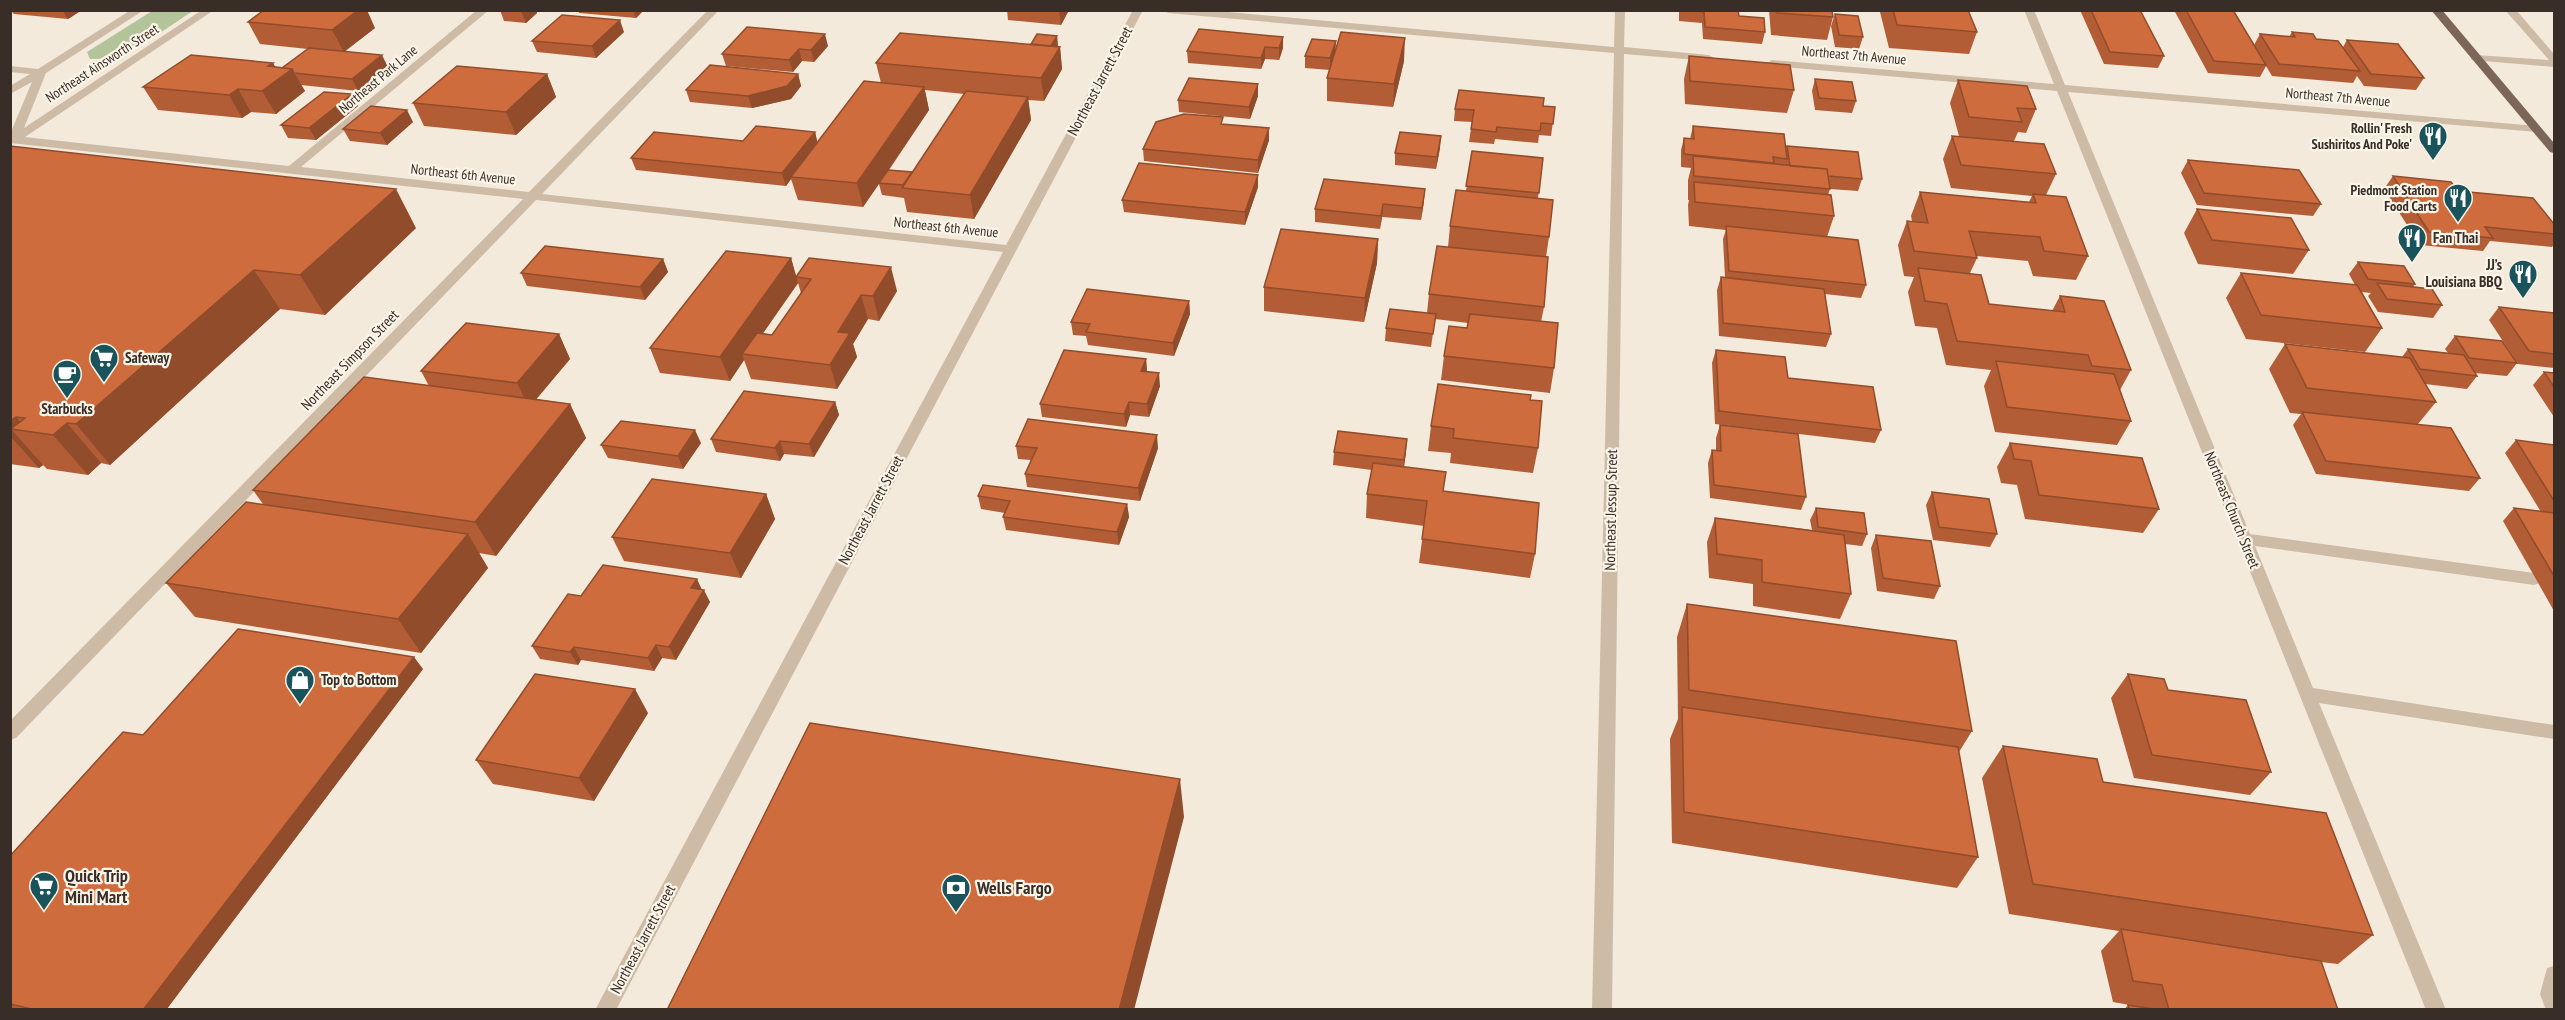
<svg xmlns="http://www.w3.org/2000/svg" width="2565" height="1020" font-family="'PT Sans Narrow',sans-serif">
	<style>
		.green { fill: #b3c49a }
		.lines { fill: none; stroke-linecap: round; stroke-linejoin: round }
		.minor { fill: #cdbba6; fill-rule: evenodd }
		.major { fill: #7c6657; fill-rule: evenodd }
		.wall { fill: #b25d35; fill-rule: evenodd }
		.shaded-wall { fill: #914c2b }
		.building { fill: #cf6c3e; stroke: #914c2b; stroke-width: 1.5 }
		.labels { text-anchor: middle; stroke-width: 4.5; stroke-linejoin: round; paint-order: stroke }
		.far-street-label { font-size: 14px; fill: #382e27; stroke: #fbf4e8 }
		.far-poi-label { font-size: 14px; font-weight: bold; fill: #382e27; stroke: #fbf4e8; text-anchor: end }
		.street-label { font-size: 15px; fill: #382e27; stroke: #fbf4e8 }
		.poi-label { font-size: 15px; font-weight: bold; fill: #382e27; stroke: #fbf4e8; text-anchor: start }
		.near-poi-label { font-size: 18px; font-weight: bold; fill: #382e27; stroke: #fbf4e8; text-anchor: start }
	</style>
	<rect width="100%" height="100%" fill="#f4eadb"/>
	<path class="green" d="M152,11H193C161,31 129,60 90,59L87,52Z"/>
	<g class="lines">
		<path class="minor" d="M131,10H144L46,73L24,128L202,10H214L25,137L289,166L477,10H489L301,167L529,192L708,10H719L542,194L1006,245L1133,10H1143L616,1010H595L1003,252L536,200L16,738L10,740V721L523,199L10,143V134L32,82L10,94V86L30,74L10,72V66L38,69Z
			M1163,10H1207L1614,47L1615,10H1625L1624,47L1709,55L1714,58L1709,61L1624,54L1612,1010H1592L1614,53L1168,13Z
			M2024,10H2034L2065,85L2537,126L2543,129L2537,132L2068,92L2250,534L2534,573L2540,575L2542,579L2540,583L2534,585L2255,546L2313,688L2554,725V739L2319,703L2446,1010H2426L2057,91L1772,66L1767,63L1772,60L2054,84Z
			M2505,10H2516L2554,54V67L2472,60L2471,58L2476,55L2549,60Z
			M2554,966V1010H2546L2540,994L2547,968Z"/>
		<path class="major" d="M2431,10H2442L2554,143V153L2550,152Z"/>
	</g>
	<path class="wall" d="M10,10H82L68,19L14,14Z
		M500,10H536L537,13L526,23L504,21Z
		M578,10H644L636,18L579,13Z
		M1007,10H1069L1061,25L1008,20Z
		M1679,10H1738L1739,16L1765,32L1762,44L1703,39L1702,23L1679,21Z
		M1769,10H1832L1833,17L1827,40L1771,35Z
		M1881,10H1968L1977,32L1969,54L1889,48L1880,12Z
		M2080,10H2140L2164,56L2158,68L2104,64Z
		M2174,10H2233L2254,45L2260,34L2289,37L2292,32L2343,47L2347,40L2424,78L2416,90L2364,86L2357,76L2353,83L2272,76L2266,66L2260,77L2208,73Z
		M1835,14L1863,37L1859,49L1835,47L1831,26Z
		M248,22L375,28L345,51L388,67L358,91L301,85L305,91L276,114L251,112L242,118L158,110L143,87L273,63L275,67L282,68L308,49L260,44Z
		M1199,29L1283,48L1279,60L1265,59L1261,69L1188,63L1187,51Z
		M624,32L596,58L537,52L532,41Z
		M1057,36L1058,47H1060L1062,69L1044,101L1028,100L1031,120L974,219L907,212L904,198L882,195L879,184L863,207L798,200L791,179L786,186L636,170L631,158L743,141L815,132L817,142L881,83L876,63L1031,44ZM925,90L964,94L912,173L889,170L929,110Z
		M1336,41L1335,52L1404,61L1393,107L1327,101V78L1330,70L1305,68V56Z
		M828,46L814,62L802,61L793,72L726,66L722,54Z
		M1689,56L1794,90L1787,113L1685,104L1684,79Z
		M547,74L556,97L516,135L424,126L413,103Z
		M798,74L801,86L791,99L752,108L690,102L686,90Z
		M1815,79L1856,101L1852,113L1815,110L1812,91Z
		M1958,80L2036,109L2026,133L2018,132L2014,141L2056,174L2046,195L2088,256L2076,280L2033,276L2028,261L1977,256V258L1970,273L1989,304L2052,311L2060,296L2131,370L2120,390L2131,421L2117,445L1995,432L1984,386L1991,370L1946,365L1937,328L1915,326L1908,292L1914,277L1904,276L1898,245L1907,221H1912L1911,216L1920,192L2029,202L2032,196L1951,188L1943,159L1952,136H1959L1950,103Z
		M352,94L358,106L316,140L288,138L281,125Z
		M1258,96L1250,119L1179,112L1178,100Z
		M1543,106L1555,107L1551,136L1539,135L1538,143L1495,139L1494,144L1469,142L1472,122L1454,121L1455,109Z
		M413,122L387,145L350,141L343,129Z
		M1223,124L1269,140L1258,173L1144,161L1143,149Z
		M1693,126L1786,151L1787,146L1862,179L1858,191L1830,189L1828,195L1834,216L1827,237L1866,285L1861,298L1825,294L1831,334L1826,347L1719,336L1717,290L1721,277L1725,278L1723,239L1726,230L1689,226L1688,205L1689,200H1688V180L1691,168L1681,167V150L1684,138L1690,139Z
		M10,146L416,228L325,315L280,309L110,465L101,463L88,475L47,469L43,465L39,468L10,464Z
		M1440,148L1436,169L1395,165V153Z
		M1472,151L1543,158L1538,198L1549,237L1546,257L1544,307L1541,322L1554,368L1550,393L1441,380L1444,356L1467,328L1468,323L1435,319L1431,347L1385,341L1386,328L1427,313L1429,294L1448,247L1450,226L1466,191Z
		M2188,160L2321,204L2313,216L2197,205L2181,173Z
		M1258,175V187L1245,225L1124,212L1122,200Z
		M2393,176L2458,191L2554,224V244L2552,247L2490,241L2483,251L2420,245L2384,189Z
		M1424,201L1421,220L1382,217L1380,229L1315,222V209Z
		M2197,209L2309,250L2293,274L2198,264L2184,233Z
		M1378,239L1377,263L1364,322L1264,311V287Z
		M791,258L796,276L897,291L879,321L868,319L853,344L857,357L837,389L751,379L744,360L730,381L660,373L650,348ZM798,283L801,293L772,335L763,333Z
		M663,259L668,272L645,300L527,286L521,273Z
		M2358,262L2415,284L2413,287L2442,305L2433,318L2378,312L2368,296L2371,293L2362,292L2382,328L2365,352L2246,339L2226,298L2241,273L2355,285L2349,274Z
		M1189,301L1190,314L1174,356L1088,345L1086,336L1073,335L1071,322Z
		M2499,307L2554,313V368L2518,364L2489,320Z
		M559,334L570,359L536,399L570,404L586,438L496,556L479,553L488,568L421,653L195,617L166,583L263,504L253,490L429,386L421,371Z
		M2455,336L2517,363L2507,376L2475,373L2477,376L2467,389L2425,384L2436,402L2418,424L2480,478L2469,491L2316,474L2293,425L2301,414L2290,413L2269,369L2285,344L2402,357L2408,349L2448,353L2445,349Z
		M1716,350L1788,378L1881,430L1875,443L1715,424L1712,363Z
		M1146,359L1147,371L1160,386L1149,417L1130,415L1126,427L1042,417L1040,404Z
		M2544,372L2554,373V417L2533,385Z
		M1530,400L1538,448L1533,473L1450,463L1451,453L1428,451L1431,426Z
		M835,402L839,415L814,457L784,454L780,461L716,452L711,439Z
		M1720,425L1806,497L1801,510L1710,498L1708,463L1712,450H1716V438Z
		M2516,440L2554,445V611L2503,521L2514,508L2541,512L2505,453Z
		M701,443L683,469L608,458L601,445Z
		M2010,443L2159,509L2143,533L2025,519L2017,485L2001,483L1997,467Z
		M1016,446L1158,448L1140,501L1027,487L1025,474L1031,460L1018,459Z
		M1334,452H1406L1404,467L1443,491L1535,554L1530,578L1419,563L1424,526L1366,518L1367,494L1372,470L1333,465Z
		M1932,492L1997,534L1990,547L1933,540L1926,505Z
		M766,494L775,519L741,578L624,561L612,537Z
		M978,496L1127,504L1129,517L1119,545L1006,530L1003,517L1005,513L981,509Z
		M1816,508L1867,534L1862,546L1845,544L1851,594L1840,619L1753,606V584L1709,578L1707,542L1715,518L1812,530L1810,520Z
		M1876,535L1940,586L1934,599L1877,591L1871,548Z
		M701,589L710,602L676,660L662,658L654,671L581,660L578,665L540,659L532,646L581,596Z
		M1687,604L1972,731L1959,752L1978,857L1957,888L1672,843L1670,739L1678,719L1677,637Z
		M423,669L166,1010H10V856L143,735Z
		M2128,674L2271,772L2250,795L2134,778L2111,698Z
		M648,713L594,801L493,784L476,760Z
		M2003,746L2103,782L2373,935L2338,964L2321,962L2337,1010H2124L2128,1005L2141,1007L2113,1002L2101,951L2119,931L2009,914L1982,778Z"/>
	<path class="shaded-wall" d="M62,10H82L68,19Z
		M358,10H367L375,28L344,52L332,30Z
		M522,10H536L537,13L526,23L521,11Z
		M633,10H644L636,18Z
		M1059,10H1069L1061,25Z
		M620,20L624,32L596,58L592,46Z
		M825,34L828,46L814,62L811,50Z
		M1057,36L1058,48H1049Z
		M1283,37V48L1279,60V48Z
		M1405,38L1404,61L1393,107L1394,84Z
		M1336,41L1335,53L1330,70V58Z
		M1060,47L1062,69L1044,101L1041,78Z
		M1265,47V59L1261,69V58Z
		M799,49L802,61L793,72L789,60Z
		M382,55L388,67L358,91L352,79Z
		M273,63L281,77L292,69L305,91L276,114L262,91L268,66Z
		M547,74L556,97L516,135L506,112Z
		M798,74L801,86L791,99L752,108L748,96Z
		M1258,84V96L1250,119L1249,107Z
		M924,87L929,110L863,207L857,183Z
		M238,89L251,112L242,118L229,95Z
		M352,94L358,106L316,140L309,128Z
		M1028,97L1031,120L974,219L970,195Z
		M407,110L413,122L387,145L380,133Z
		M1269,128V140L1258,173V160Z
		M815,132L818,144L791,177V179L786,186L782,173Z
		M1441,136L1440,148L1436,169L1437,157Z
		M1258,175V187L1245,225V212Z
		M396,189L416,228L325,315L300,275Z
		M1425,189L1424,201L1421,220L1422,208Z
		M1383,204L1382,217L1380,229L1381,216Z
		M1378,239L1377,263L1364,322L1365,298Z
		M791,258L798,283L748,355L742,354L744,360L730,381L720,357Z
		M663,259L668,272L645,300L640,287Z
		M891,267L897,291L879,321L873,296Z
		M254,270L280,309L110,465L76,424Z
		M861,295L868,319L853,344L857,357L837,389L830,365L838,332Z
		M1189,301L1190,314L1174,356L1173,343Z
		M559,334L570,359L529,408L517,383Z
		M1146,359L1147,372L1141,371Z
		M1159,373L1160,386L1149,417L1147,404Z
		M835,402L839,415L814,457L809,444Z
		M1129,402L1130,415L1126,427L1124,414Z
		M570,404L586,438L496,556L475,522Z
		M16,417L29,431L11,429L43,465L39,468L10,436V421Z
		M67,423L101,463L88,475L53,435Z
		M695,430L701,443L683,469L678,456Z
		M1157,435L1158,448L1140,501L1138,488Z
		M1407,439L1406,452L1403,473L1404,460Z
		M780,441L784,454L780,461L775,448Z
		M766,494L775,519L741,578L730,553Z
		M1127,504L1129,517L1119,545L1117,532Z
		M468,534L488,568L421,653L398,619Z
		M697,579L703,592L691,588Z
		M704,590L710,602L676,660L669,647Z
		M656,645L662,658L654,671L648,658Z
		M574,647L581,660L578,665L570,652Z
		M414,657L423,669L166,1010H143Z
		M635,689L648,713L594,801L579,778Z
		M1180,779L1184,817L1134,1010H1119Z"/>
	<path class="building" d="M264,10H358L332,30L248,22Z
		M1692,10H1738L1739,16L1764,18L1765,32L1705,27L1704,12Z
		M1777,10H1832L1833,17L1777,13Z
		M1893,10H1968L1977,32L1897,25Z
		M2091,10H2140L2164,56L2110,52Z
		M2186,10H2233L2266,65L2214,61Z
		M1835,14L1858,16L1863,37L1839,35Z
		M562,15L620,20L592,46L532,41Z
		M747,27L825,34L811,50L799,49L789,60L722,54Z
		M1199,29L1283,37L1279,48L1265,47L1261,58L1187,51Z
		M1341,32L1405,38L1394,84L1327,78Z
		M2292,32L2313,34L2316,39L2338,41L2360,71L2279,64L2260,34L2295,37Z
		M900,33L1060,47L1041,78L876,63Z
		M1037,34L1057,36L1051,46L1031,44Z
		M1312,39L1336,41L1330,58L1305,56Z
		M2347,40L2398,44L2424,78L2371,74Z
		M309,48L382,55L352,79L294,73L292,69L282,68Z
		M191,55L273,63L268,66L292,69L262,91L238,89L229,95L143,87Z
		M1689,56L1790,65L1794,90L1690,81Z
		M710,65L798,74L787,86L748,96L686,90Z
		M457,66L547,74L506,112L413,103Z
		M1189,78L1258,84L1249,107L1178,100Z
		M1815,79L1852,82L1856,101L1819,98Z
		M1958,80L2027,86L2036,109L2017,108L2022,122L1969,117Z
		M864,81L924,87L857,183L791,177Z
		M1459,90L1544,98L1543,106L1555,107L1553,124L1541,123L1540,131L1497,127L1496,132L1471,129L1474,110L1455,109Z
		M966,91L1028,97L970,195L902,188Z
		M324,92L352,94L309,128L281,125Z
		M371,106L407,110L380,133L343,129Z
		M1184,114L1223,117L1221,124L1269,128L1258,160L1143,149L1156,122Z
		M756,126L815,132L782,173L631,158L654,132L743,141Z
		M1693,126L1784,134L1787,159L1773,157L1774,163L1684,154V138L1694,139Z
		M1400,132L1441,136L1437,157L1395,153Z
		M1952,136L2044,144L2056,174L1961,165Z
		M10,146L396,189L300,275L254,270L76,424L67,423L53,435L11,429L25,418L16,417L10,421Z
		M1787,146L1858,152L1862,179L1828,176L1827,169L1790,166Z
		M1472,151L1543,158L1539,193L1466,186Z
		M1693,156L1827,169L1830,189L1694,176Z
		M2188,160L2299,170L2321,204L2204,193Z
		M1139,163L1258,175L1245,212L1122,200Z
		M888,170L912,172L903,185L879,183Z
		M2393,176L2451,182L2458,191L2533,198L2554,224V234L2485,227L2493,238L2429,232Z
		M1324,179L1425,189L1422,208L1383,204L1381,216L1315,209Z
		M1694,182L1831,195L1834,216L1695,202Z
		M1456,190L1553,200L1549,237L1450,226Z
		M1920,192L2036,203L2033,194L2066,197L2088,256L2044,251L2040,237L1969,231L1977,258L1914,251L1907,221L1928,223Z
		M2197,209L2291,218L2309,250L2212,240Z
		M1726,226L1858,240L1866,285L1729,271Z
		M1281,229L1378,239L1365,298L1264,287Z
		M545,246L663,259L640,287L521,273Z
		M1437,246L1548,257L1544,307L1429,294Z
		M726,251L791,258L720,357L650,348Z
		M809,258L891,267L873,296L861,295L838,332L850,333L830,365L742,354L757,333L772,335L811,279L796,277Z
		M2358,262L2404,266L2415,284L2368,279Z
		M1918,268L1981,275L1989,304L2065,312L2060,296L2104,301L2131,370L2092,366L2088,355L1957,341L1947,304L1925,301Z
		M2241,273L2357,285L2382,328L2261,315Z
		M1721,277L1824,289L1831,334L1723,323Z
		M2377,283L2432,289L2442,305L2387,299Z
		M1087,289L1189,301L1173,343L1086,332L1090,324L1071,322Z
		M2499,307L2554,313V354L2529,351Z
		M1390,309L1436,314L1433,334L1386,328Z
		M1470,314L1558,323L1554,368L1444,356L1449,326L1467,328Z
		M466,323L559,334L517,383L421,371Z
		M2455,336L2502,341L2517,363L2469,358Z
		M2285,344L2410,358L2436,402L2307,388Z
		M2408,349L2464,355L2477,376L2420,369Z
		M1064,350L1146,359L1141,371L1159,373L1147,404L1129,402L1124,414L1040,404Z
		M1716,350L1785,357L1788,378L1873,387L1881,430L1719,411Z
		M1996,361L2114,374L2131,421L2007,407Z
		M2544,372L2554,373V387Z
		M364,377L570,404L475,522L253,490Z
		M1438,384L1531,395L1530,400L1542,401L1538,448L1453,438L1454,429L1431,426Z
		M744,391L835,402L809,444L780,441L775,448L711,439Z
		M2302,412L2451,428L2480,478L2326,461Z
		M1028,419L1157,435L1138,488L1025,474L1037,448L1016,446Z
		M621,421L695,430L678,456L601,445Z
		M1720,425L1798,434L1806,497L1714,485L1712,450L1721,451Z
		M1338,431L1407,439L1404,460L1334,452Z
		M2516,440L2554,445V501Z
		M2010,443L2142,458L2159,509L2039,495L2031,461L2014,459Z
		M1373,463L1446,472L1443,491L1539,503L1535,554L1422,539L1427,501L1367,494Z
		M652,479L766,494L730,553L612,537Z
		M983,485L1127,504L1117,532L1003,517L1010,501L978,496Z
		M1932,492L1989,499L1997,534L1939,527Z
		M246,502L468,534L398,619L166,583Z
		M1816,508L1864,513L1867,534L1818,527Z
		M2514,508L2554,513V576Z
		M1715,518L1844,535L1851,594L1762,582V560L1717,554Z
		M1876,535L1931,541L1940,586L1883,578Z
		M603,565L697,579L691,588L704,590L669,647L656,645L648,658L574,647L570,652L532,646L568,594L581,596Z
		M1687,604L1956,641L1972,731L1689,690Z
		M238,629L414,657L143,1010H36L10,1004V856L123,732L143,735Z
		M535,674L635,689L579,778L476,760Z
		M2128,674L2164,679L2168,690L2246,700L2271,772L2152,755Z
		M1682,707L1958,747L1978,857L1684,812Z
		M810,723L1180,779L1119,1010H667Z
		M2003,746L2097,759L2103,782L2326,813L2373,935L2033,884Z
		M2121,929L2321,961L2338,1010H2169L2162,985L2133,981Z
		M2128,1005L2160,1010H2130Z"/>
	<defs>
		<g id="restaurant-pin" transform="scale(1.5)"><path d="M0 17L-7.5 6A9.5 9.5 0 1 1 7.5 6Z" fill="#19545d" stroke="#fbf4e8"/><path d="M-5-6h1v4h1v-4h1v4h1v-4h1v5L-1.5 .5V6h-2V.5L-5-1ZM5-6V6H3V1.5H1.5Q1.5-4 5-6Z" fill="#fff"/></g>
		<g id="supermarket-pin" transform="scale(1.5)"><path d="M0 17L-7.5 6A9.5 9.5 0 1 1 7.5 6Z" fill="#19545d" stroke="#fbf4e8"/><path d="M-6-5.5h2.5l.6 2H6L4.5 2H-2.5L-4.4-4H-6ZM-1.5 3.2a1.3 1.3 0 1 0 .1 0ZM3 3.2a1.3 1.3 0 1 0 .1 0Z" fill="#fff"/></g>
		<g id="cafe-pin" transform="scale(1.5)"><path d="M0 17L-7.5 6A9.5 9.5 0 1 1 7.5 6Z" fill="#19545d" stroke="#fbf4e8"/><path d="M-5.5-4.5H6V0H3Q3 3.5 0 3.5H-2.5Q-5.5 3.5-5.5 0ZM3-3.2v2h1.7v-2ZM-6 4.5H4V6H-6Z" fill="#fff"/></g>
		<g id="shop-pin" transform="scale(1.5)"><path d="M0 17L-7.5 6A9.5 9.5 0 1 1 7.5 6Z" fill="#19545d" stroke="#fbf4e8"/><path d="M-5-2.5h2.3a2.7 3.5 0 0 1 5.4 0H5L5.5 6h-11ZM-1.5-2.5h3a1.5 2.3 0 0 0-3 0Z" fill="#fff"/></g>
		<g id="bank-pin" transform="scale(1.5)"><path d="M0 17L-7.5 6A9.5 9.5 0 1 1 7.5 6Z" fill="#19545d" stroke="#fbf4e8"/><path d="M-6-4H6V4H-6ZM0-2.3a2.3 2.3 0 1 0 0 4.6a2.3 2.3 0 1 0 0-4.6Z" fill="#fff"/></g>
	</defs>
	<g fill-rule="evenodd">
		<use href="#restaurant-pin" x="2433" y="136"/>
		<use href="#restaurant-pin" x="2458" y="198"/>
		<use href="#restaurant-pin" x="2412" y="238"/>
		<use href="#restaurant-pin" x="2523" y="274"/>
		<use href="#supermarket-pin" x="104" y="358"/>
		<use href="#cafe-pin" x="67" y="374"/>
		<use href="#shop-pin" x="300" y="680"/>
		<use href="#supermarket-pin" x="44" y="886"/>
		<use href="#bank-pin" x="956" y="888"/>
	</g>
	<g class="labels">
		<g class="far-street-label">
			<text transform="translate(1854 55) rotate(5)" y="5">Northeast 7th Avenue</text>
			<text transform="translate(102 63) rotate(-33)" y="5">Northeast Ainsworth Street</text>
			<text transform="translate(378 79) rotate(-40)" y="5">Northeast Park Lane</text>
			<text transform="translate(2338 97) rotate(5)" y="5">Northeast 7th Avenue</text>
			<text transform="translate(463 174) rotate(6)" y="5">Northeast 6th Avenue</text>
			<text transform="translate(946 227) rotate(6)" y="5">Northeast 6th Avenue</text>
		</g>
		<g class="far-poi-label">
			<text x="2412" y="133">Rollin' Fresh<tspan x="2412" dy="16">Sushiritos And Poke'</tspan></text>
			<text x="2437" y="195">Piedmont Station<tspan x="2437" dy="16">Food Carts</tspan></text>
		</g>
		<g class="street-label">
			<text transform="translate(1100 81) rotate(-62)" y="5">Northeast Jarrett Street</text>
			<text transform="translate(350 360) rotate(-46)" y="5">Northeast Simpson Street</text>
			<text transform="translate(871 510) rotate(-62)" y="5">Northeast Jarrett Street</text>
			<text transform="translate(1611 510) rotate(-89)" y="5">Northeast Jessup Street</text>
			<text transform="translate(2232 510) rotate(68)" y="5">Northeast Church Street</text>
			<text transform="translate(643 939) rotate(-62)" y="5">Northeast Jarrett Street</text>
		</g>
		<g class="poi-label">
			<text x="2433" y="243">Fan Thai</text>
			<text x="2502" y="270" text-anchor="end">JJ’s<tspan x="2502" dy="17">Louisiana BBQ</tspan></text>
			<text x="125" y="363">Safeway</text>
			<text x="67" y="414" text-anchor="middle">Starbucks</text>
			<text x="321" y="685">Top to Bottom</text>
		</g>
		<g class="near-poi-label">
			<text x="65" y="882">Quick Trip<tspan x="65" dy="21">Mini Mart</tspan></text>
			<text x="977" y="894">Wells Fargo</text>
		</g>
	</g>
	<rect width="2565" height="1020" fill="none" stroke="#382e27" stroke-width="24"/>
</svg>
